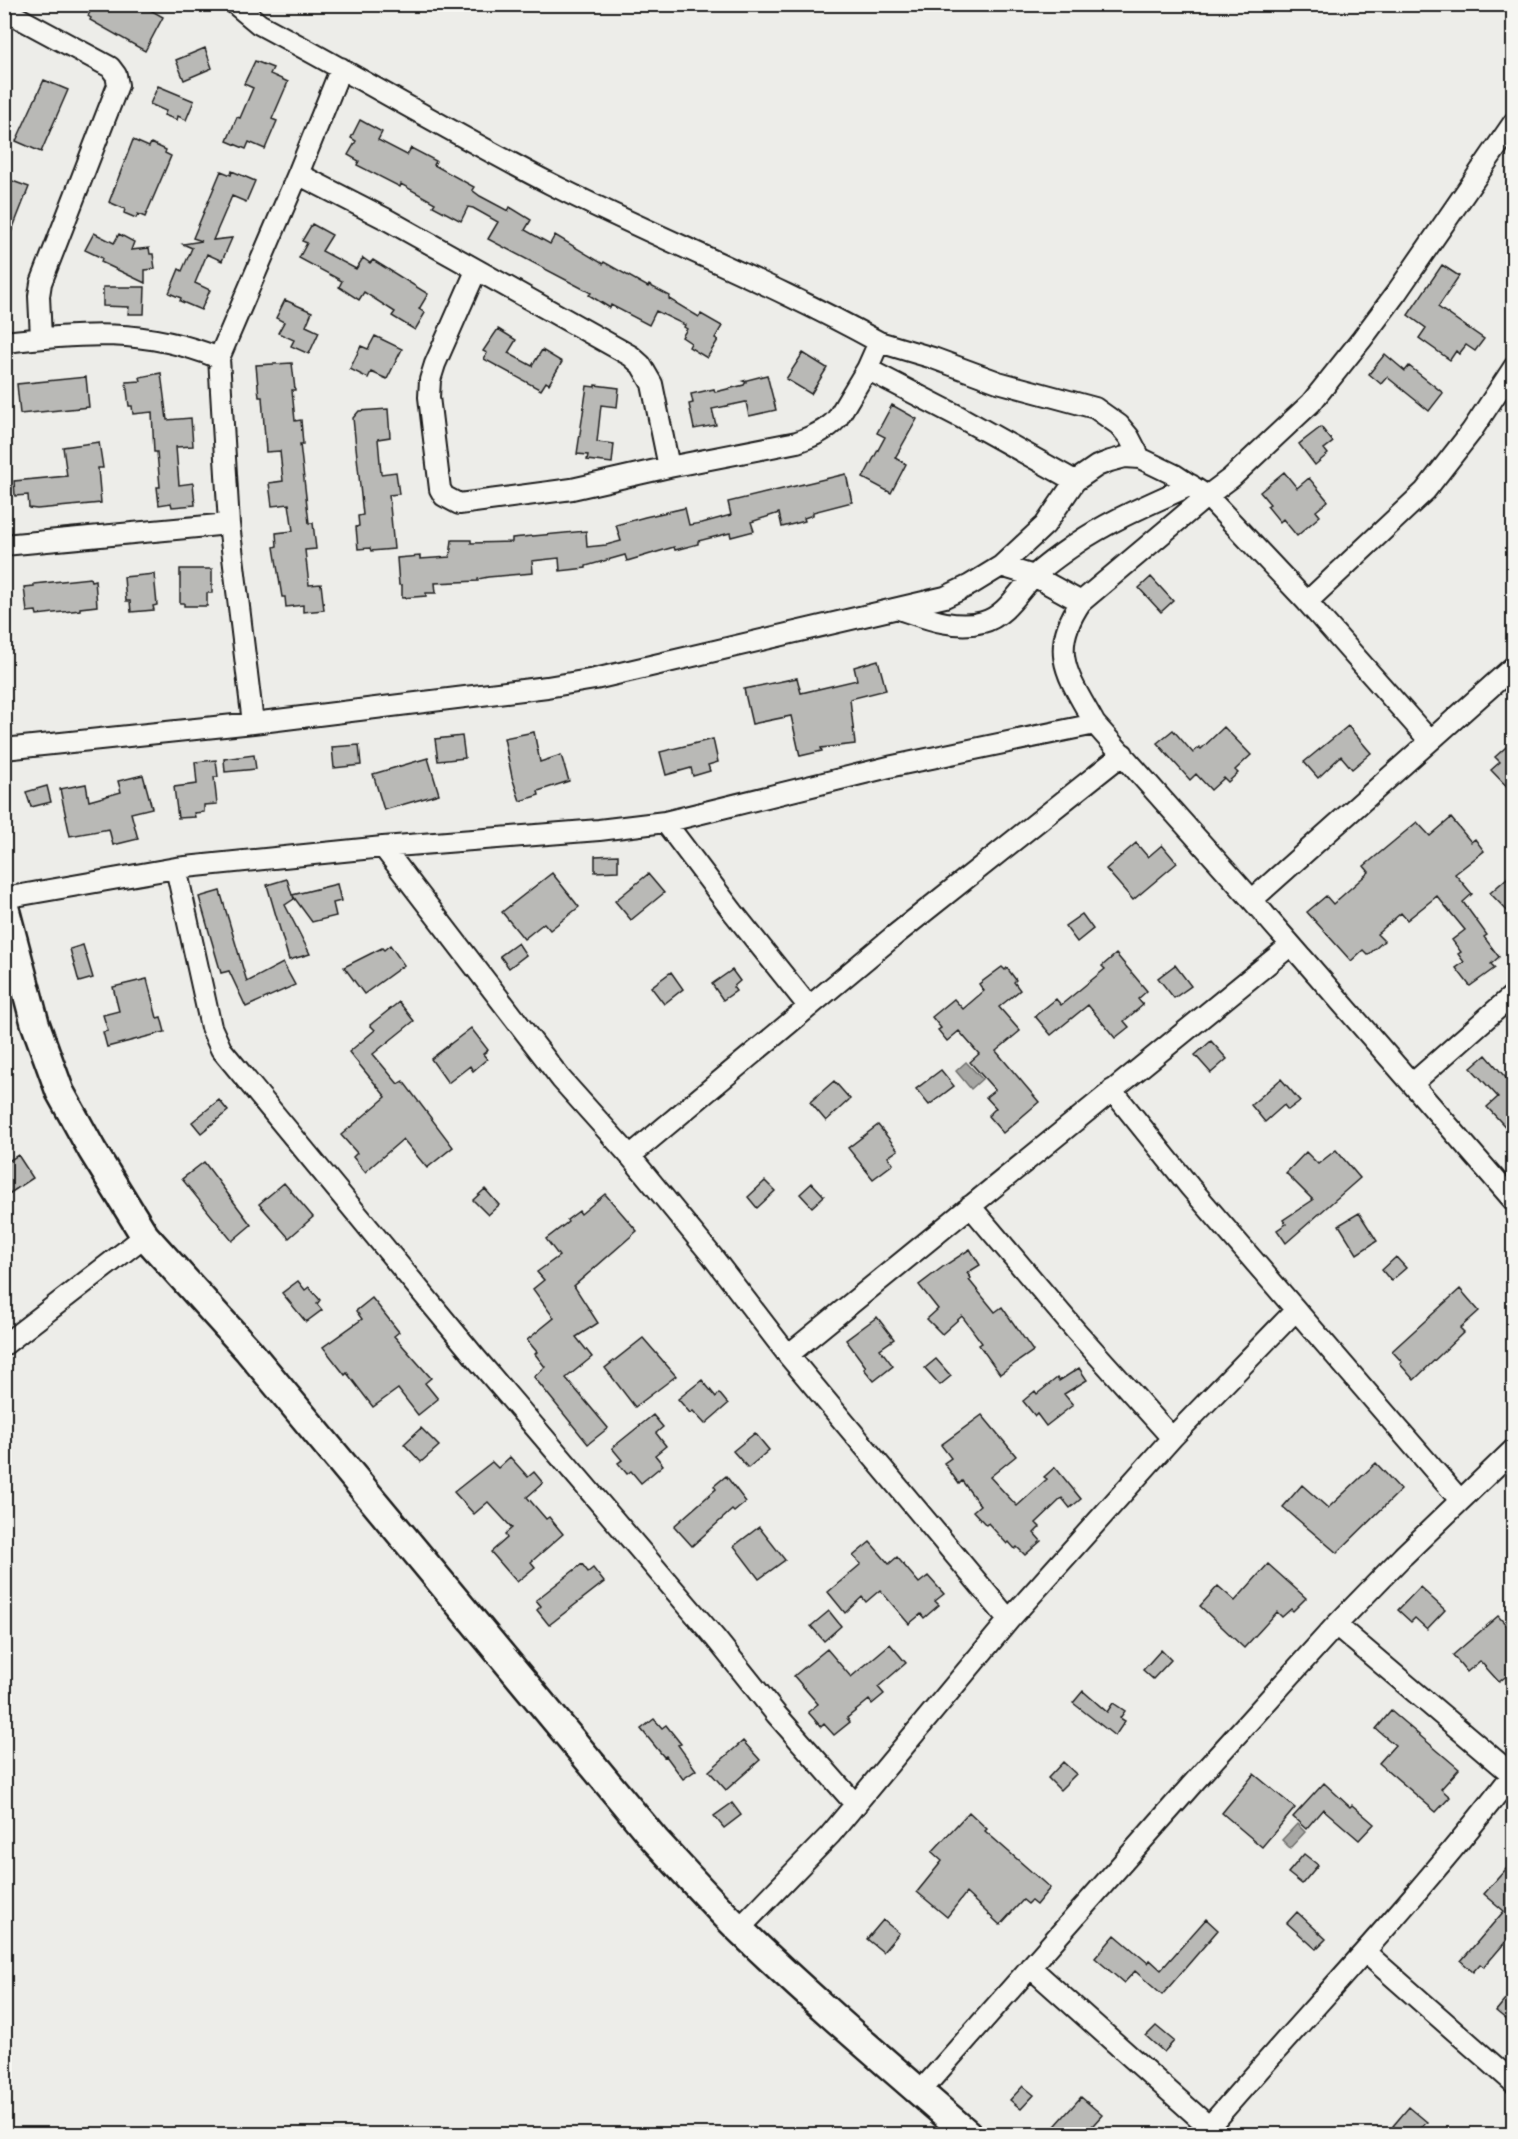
<svg xmlns="http://www.w3.org/2000/svg" width="1518" height="2139" font-family="Pangolin,sans-serif">
	<style>
		.water { fill: #a6a6a3; stroke: #6f6f6d; stroke-width: 1.5 }
		.building { fill: #b9b9b6; stroke: #1c1c1c; stroke-width: 1.5 }
		.lines { fill: none; stroke-linecap: round; stroke-linejoin: round }
		.street-casing { stroke: #1c1c1c; stroke-width: 24 }
		.secondary-casing { stroke: #1c1c1c; stroke-width: 32 }
		.street { stroke: #f6f6f2; stroke-width: 20 }
		.secondary { stroke: #f6f6f2; stroke-width: 27 }
	</style>
	<rect width="100%" height="100%" fill="#edede9"/>
	<filter id="ink" filterUnits="userSpaceOnUse"><feTurbulence type="fractalNoise" baseFrequency=".0167" numOctaves="2"/><feDisplacementMap in="SourceGraphic" scale="12" xChannelSelector="R" yChannelSelector="G"/><feConvolveMatrix kernelMatrix="1 2 1 2 8 2 1 2 1" color-interpolation-filters="sRGB"/></filter>
	<g filter="url(#ink)">
		<path class="water" d="M966,1062L982,1079L971,1089L956,1071Z
			M1297,1824L1305,1832L1290,1848L1282,1840Z"/>
		<path class="building" d="M94,4H140L163,17L145,51L90,20L91,18L88,16Z
			M205,48L212,68L184,80L176,60Z
			M255,61L273,68L270,74L288,82L272,119L277,121L265,149L249,142L246,149L227,141L237,117L240,118L253,88L244,84Z
			M44,80L68,90L41,152L16,141Z
			M158,86L194,101L186,120L178,116L177,120L164,115L166,111L150,104Z
			M360,120L382,132L378,140L407,155L411,148L436,161L434,165L474,187L472,190L480,196L508,211L510,207L531,220L525,230L550,244L555,235L603,264L604,262L648,287L649,285L670,296L669,299L699,317L701,314L722,326L715,338L718,340L707,358L689,347L691,343L682,337L687,329L684,327L685,325L656,311L649,325L611,305L610,308L589,295L591,293L488,239L498,222L473,208L468,207L461,221L433,206L435,203L401,184L400,187L357,165L359,161L348,155L356,141L351,138Z
			M133,140L149,147L151,143L166,150L165,153L171,156L145,217L138,214L136,218L124,213L125,209L109,202Z
			M221,171L231,175L232,171L255,181L246,202L232,196L213,240L232,238L222,261L207,254L195,283L210,290L201,310L180,301L181,298L169,293L179,269L182,271L192,248L183,244L202,241L193,238Z
			M4,178L29,187L5,248H4Z
			M312,224L332,235L322,251L356,269L363,258L370,263L373,260L428,294L419,309L425,313L415,330L392,316L395,312L364,292L359,300L339,287L342,281L299,258L307,243L302,241Z
			M94,233L114,243L119,234L134,242L131,250L149,248L150,254H153L155,269L145,270V283L101,262L102,258L85,250Z
			M1442,265L1459,276L1438,307L1484,339L1475,351L1466,345L1459,354L1456,351L1450,360L1419,338L1426,328L1408,315Z
			M103,287H145L144,314H128L129,307L103,306Z
			M285,300L312,312L306,326L319,332L309,354L291,346L294,340L278,333L284,322L276,318Z
			M498,329L516,340L508,353L532,366L542,350L562,362L549,384L546,382L541,390L484,359L487,353L483,351Z
			M375,336L402,349L387,379L371,372L368,378L350,369L361,346L368,349Z
			M803,353L827,368L811,394L786,379Z
			M1385,354L1405,371L1409,366L1443,393L1429,411L1387,377L1381,384L1369,374Z
			M292,363L295,390H292L295,421L301,420L303,444H300L309,523H313L316,549L305,550L309,585L321,584L324,610L303,612V605L286,607L285,597H282L274,547L277,546L276,533L293,531L289,504L272,506L269,483L283,481L280,451L266,452L262,397H259L256,365Z
			M161,373L167,420L191,418L193,446L176,447L179,485L193,483L195,505L172,507L171,503L159,505L157,487H160L157,452H154L152,412L133,414L132,406H129L126,382L141,381L140,377Z
			M767,375L776,410L749,416L746,402L712,409L716,425L694,429L689,404L693,403L691,394L714,389L715,392L744,385L746,382L743,381Z
			M86,377L89,407L20,414L17,384Z
			M595,385L619,388L617,407L601,405L597,442L614,444L612,463L587,460L588,455L577,454L587,386L595,387Z
			M892,405L917,419L895,458L906,464L891,493L863,478L885,437L877,433Z
			M388,409L390,437L378,439L381,474L396,472L399,494L389,495L394,549L371,551L370,548L358,549L356,527L359,526L358,516L363,515L353,418L359,411Z
			M1321,427L1333,442L1324,449L1328,454L1315,465L1299,444Z
			M99,442L103,468H98L101,503L37,509L29,508L28,495L15,496L14,481L67,476L63,447Z
			M1284,472L1297,488L1309,478L1328,501L1316,511L1320,516L1297,536L1283,519L1280,522L1267,506L1270,504L1260,492Z
			M846,474L852,502L813,512V515L804,518L805,521L782,527L779,513L751,522L754,531L731,537L730,533L698,541V544L675,550L674,547L627,561L625,555L586,566V568L560,571L559,558L532,561L533,573L488,577L478,579V581L435,583L436,593H426V596L402,598V585H399L397,558L420,556V559L450,557L452,540H471V543L512,542V538L586,531L587,547L606,545L621,541L616,525L645,517L685,508L689,525L702,523L731,515L728,502Z
			M180,569H212V593H207V606H184V603H180Z
			M154,574L157,605L153,606L154,610L131,612L130,601H126L124,577Z
			M1151,577L1173,601L1161,612L1139,588Z
			M90,578L91,581L95,580L97,606L80,608V610L37,615L36,611L27,612L24,587L34,586V584Z
			M878,660L886,690L850,699L855,744L821,748L822,751L800,756L791,716L752,724L744,689L797,678L801,693L857,680L854,667Z
			M1348,726L1371,753L1352,769L1341,756L1318,778L1304,762Z
			M1224,727L1251,755L1235,770L1238,773L1228,782L1224,778L1211,790L1196,774L1190,780L1157,743L1173,730L1193,753L1199,747L1201,749Z
			M534,732L540,762L561,755L569,781L538,791L539,795L520,801L512,777L504,738Z
			M462,736L465,758L438,761L435,739Z
			M713,739L718,762L708,765L710,771L693,776L691,768L666,775L660,752Z
			M1514,740V794L1491,770L1500,762L1495,757Z
			M359,745L361,765L334,768L332,747Z
			M254,755L256,769L225,772L224,759Z
			M428,758L439,794L384,810L373,774Z
			M216,760L218,777H214L217,804L204,805V812L194,813L195,817L178,818L174,787L197,784L195,762Z
			M143,775L152,808L131,813L138,839L113,845L109,829L70,836L60,789L86,784L89,801L121,792L118,781Z
			M47,786L51,802L31,807L26,792Z
			M1451,818L1471,842L1475,839L1484,851L1455,874L1472,894L1463,902L1487,935L1484,937L1499,957L1491,964L1495,968L1470,986L1456,968L1464,962L1458,954L1461,952L1452,940L1465,930L1437,896L1407,920L1401,913L1377,934L1384,941L1368,955L1363,950L1351,961L1307,912L1326,896L1333,904L1369,872L1364,866L1417,822L1430,836Z
			M1136,843L1148,857L1162,845L1177,863L1133,900L1106,869Z
			M618,855V871L595,872V856Z
			M1514,872V918L1490,893Z
			M552,873L579,907L550,930L544,923L524,939L502,912Z
			M648,874L664,893L631,920L615,901Z
			M287,879L292,895L337,884L341,901L333,903L336,916L312,922L293,896L294,899L285,905L310,954L289,960L267,885Z
			M220,891L247,982L283,963L295,985L246,1007L229,971L221,973L199,897Z
			M1082,914L1093,929L1077,942L1065,926Z
			M518,943L526,955L509,968L500,956Z
			M83,945L93,978L79,982L70,949Z
			M390,945L404,965L364,994L344,967L382,948L384,950Z
			M1116,954L1147,991L1138,999L1143,1005L1124,1021L1129,1027L1115,1038L1088,1005L1051,1035L1035,1016L1056,999L1061,1005L1105,969L1102,966Z
			M1175,965L1191,986L1174,998L1158,978Z
			M1002,967L1005,970L1007,968L1016,980L1014,982L1020,990L999,1007L1020,1031L996,1051L1039,1102L1003,1133L988,1116L996,1108L986,1097L995,1090L970,1062L979,1054L959,1031L947,1041L938,1030L941,1028L932,1017L954,999L963,1009L984,991L979,984Z
			M732,970L740,981L733,987L736,991L723,1000L712,984Z
			M671,972L683,989L664,1004L651,987Z
			M147,979L157,1018L161,1017L165,1032L107,1047L103,1032L108,1031L103,1015L119,1011L113,987Z
			M399,1002L414,1021L373,1054L398,1084L403,1081L453,1147L427,1168L403,1139L365,1172L353,1157L357,1153L341,1135L386,1097L349,1052L375,1030L370,1025Z
			M471,1028L488,1050L483,1054L487,1059L473,1071L470,1066L448,1083L431,1059Z
			M1211,1041L1227,1059L1211,1073L1195,1055Z
			M1486,1055L1512,1085L1514,1083V1136L1487,1107L1498,1097L1471,1068Z
			M941,1070L954,1086L929,1105L916,1089Z
			M1281,1079L1300,1101L1288,1110L1284,1105L1265,1122L1251,1105Z
			M834,1081L850,1099L826,1121L810,1102Z
			M219,1100L228,1111L201,1133L192,1122Z
			M878,1125L898,1150L888,1157L893,1164L873,1179L848,1148Z
			M1336,1150L1360,1178L1286,1243L1277,1230L1286,1224L1283,1220L1313,1200L1286,1173L1306,1152L1318,1164Z
			M18,1155L33,1178L4,1197V1164Z
			M204,1162L251,1225L232,1241L182,1179Z
			M765,1181L775,1191L757,1208L748,1197Z
			M284,1183L313,1217L289,1238L259,1204Z
			M812,1183L824,1196L812,1207L800,1194Z
			M485,1189L499,1205L488,1215L473,1200Z
			M605,1194L637,1231L574,1286L598,1323L576,1337L592,1357L566,1378L608,1428L588,1444L534,1377L545,1367L535,1354L537,1352L527,1340L554,1318L533,1289L544,1280L537,1272L559,1256L546,1239L568,1222L567,1220L579,1211L581,1214Z
			M1359,1213L1377,1241L1357,1254L1339,1225Z
			M970,1249L980,1265L967,1273L971,1278L969,1280L995,1312L1002,1307L1033,1351L1000,1374L979,1345L982,1343L962,1316L942,1334L927,1319L938,1309L919,1285L944,1266Z
			M1396,1257L1406,1268L1391,1281L1382,1270Z
			M298,1281L305,1290L309,1287L320,1300L317,1304L322,1310L306,1322L282,1293Z
			M1460,1289L1479,1311L1460,1328L1464,1332L1414,1380L1400,1364L1402,1362L1392,1351Z
			M372,1298L399,1332L394,1336L431,1378L425,1383L438,1399L418,1415L398,1389L373,1407L347,1373L345,1375L323,1347L362,1319L356,1311Z
			M877,1317L894,1339L880,1349L893,1366L874,1381L864,1369L866,1367L846,1340Z
			M643,1338L676,1376L635,1407L605,1368Z
			M936,1359L951,1376L940,1385L925,1368Z
			M1079,1368L1087,1380L1064,1394L1073,1405L1046,1426L1037,1414L1035,1416L1023,1401L1035,1391L1037,1394L1057,1378L1059,1381Z
			M702,1380L716,1397L719,1393L728,1404L705,1424L693,1411L690,1413L678,1399Z
			M653,1415L663,1427L656,1433L666,1446L655,1455L663,1465L641,1483L631,1471L627,1474L618,1463L622,1460L612,1448Z
			M982,1415L1016,1456L990,1477L1017,1506L1047,1479L1044,1477L1055,1467L1081,1499L1070,1508L1062,1498L1036,1523L1040,1527L1034,1533L1041,1541L1025,1555L1017,1547L1015,1549L1009,1542L1007,1544L988,1523L986,1525L973,1511L980,1505L962,1481L959,1484L944,1463L951,1458L941,1445Z
			M421,1428L439,1446L421,1462L404,1444Z
			M755,1433L769,1450L748,1468L733,1451Z
			M510,1457L528,1477L534,1472L543,1483L527,1497L546,1519L549,1517L563,1534L531,1562L535,1567L517,1582L491,1552L507,1538L505,1534L512,1528L488,1502L474,1514L454,1492L492,1462L498,1468Z
			M1376,1463L1401,1490L1337,1553L1283,1507L1302,1485L1328,1508Z
			M726,1476L746,1502L734,1512L732,1510L692,1546L674,1526L716,1489L714,1486Z
			M759,1527L785,1560L759,1579L734,1546Z
			M870,1542L889,1564L897,1557L919,1583L928,1576L944,1594L935,1601L939,1605L924,1618L921,1614L909,1624L880,1590L866,1602L862,1597L845,1613L828,1592L861,1564L853,1556Z
			M582,1564L588,1572L593,1568L604,1582L549,1625L537,1610L541,1606L536,1600Z
			M1268,1564L1306,1598L1293,1611L1291,1609L1282,1617L1277,1612L1244,1648L1200,1606L1218,1586L1235,1601Z
			M1420,1587L1445,1610L1427,1629L1415,1618L1411,1622L1398,1610Z
			M829,1611L841,1626L824,1641L811,1626Z
			M1498,1616L1514,1633V1670L1499,1682L1480,1661L1467,1672L1453,1655Z
			M890,1644L906,1663L878,1687L884,1694L872,1704L869,1700L847,1718L850,1722L834,1735L824,1724L821,1727L808,1712L818,1704L794,1676L827,1649L851,1677Z
			M1161,1650L1171,1660L1153,1679L1143,1670Z
			M1083,1691L1107,1712L1113,1703L1125,1711L1120,1718L1125,1721L1115,1736L1073,1703Z
			M1391,1711L1459,1769L1441,1789L1450,1797L1436,1812L1379,1763L1395,1745L1376,1729Z
			M654,1719L662,1728L666,1725L681,1744L678,1745L696,1770L683,1779L666,1756L664,1757L641,1729Z
			M743,1741L760,1760L726,1790L709,1771Z
			M1063,1762L1076,1774L1060,1790L1048,1778Z
			M1254,1774L1295,1808L1262,1847L1222,1813Z
			M1324,1783L1350,1807L1352,1805L1374,1824L1359,1840L1323,1809L1306,1829L1293,1817Z
			M732,1803L741,1815L724,1828L714,1816Z
			M969,1812L987,1829L985,1831L1050,1888L1036,1905L1031,1901L1028,1904L1023,1900L1000,1925L966,1893L947,1917L917,1892L942,1861L932,1852Z
			M1304,1854L1318,1865L1302,1884L1288,1873Z
			M1514,1860V1932L1484,1967L1480,1964L1473,1972L1461,1961L1504,1911L1484,1894Z
			M1297,1912L1326,1939L1316,1949L1287,1923Z
			M1206,1919L1218,1930L1162,1995L1135,1971L1124,1983L1095,1958L1115,1935L1148,1963L1150,1960L1161,1970Z
			M883,1920L899,1933L883,1952L867,1939Z
			M1514,1989V2012L1507,2020L1496,2011Z
			M1156,2026L1174,2041L1164,2052L1146,2036Z
			M1023,2086L1034,2095L1021,2109L1010,2100Z
			M1081,2097L1102,2115L1085,2134H1048Z
			M1409,2107L1427,2122L1415,2134H1403L1393,2126Z"/>
		<g class="lines">
			<g class="street-casing">
				<path id="street" d="M235,4L259,24C357,76 452,133 551,184C659,239 773,283 879,342L867,369L837,419C826,431 811,437 797,442L669,467L572,489L459,504L444,496L440,489L429,397L430,380L435,364L476,271
					M4,10L110,67L116,75L118,85L41,283L39,296L41,338
					M1514,122L1397,292L1362,339L1311,403L1231,478L1207,496L1081,602C1047,652 1069,677 1095,724L1252,900L1514,1201
					M298,174L386,219L631,356L641,365L652,384L669,467
					M4,342C82,333 145,328 219,358
					M879,342L933,358L998,382L1095,408L1119,425L1129,437L1140,458
					M867,369L960,417L1075,481
					M4,545L229,524
					M1001,566L1034,576L1081,602
					M1307,602L1425,491L1471,432L1514,367
					M899,609C926,618 955,630 983,622C1005,617 1019,591 1033,577C1046,564 1063,553 1077,543C1112,519 1153,503 1191,485
					M253,723L229,524L219,358L298,174L341,68
					M4,749L253,723L547,687L595,679L945,597L970,585L1001,566L1045,525L1075,481L1097,466L1110,461L1125,457L1140,458L1175,475L1207,496L1307,602L1430,741
					M665,822L733,912L809,1007
					M383,847L561,1079L630,1156L712,1256L788,1355L1009,1620
					M176,868L211,1027L221,1049L475,1357L716,1639L776,1714L856,1805
					M4,898L176,868L383,847L599,830L665,822L893,766L1095,724
					M1252,900L1514,666
					M1412,1084L1514,994
					M1112,1090L1190,1187L1460,1500
					M630,1156L895,935L1123,754
					M970,1206L1076,1331L1172,1438
					M4,1345L145,1236
					M788,1355L1291,945
					M1336,1625L1514,1776
					M739,1929L830,1835L1009,1620L1172,1438L1295,1311
					M1365,1952L1514,2083
					M1030,1967L1217,2134
					M920,2092L1195,1781L1336,1625L1403,1556L1514,1449
					M1209,2127C1310,2010 1418,1898 1512,1775"/>
			</g>
			<g class="secondary-casing">
				<path id="secondary" d="M4,905L35,1023L60,1092L92,1150L145,1236L248,1350L655,1840C683,1870 710,1901 740,1930C813,2001 891,2067 968,2134"/>
			</g>
			<use href="#street" class="street"/>
			<use href="#secondary" class="secondary"/>
		</g>
	</g>
	<rect width="1518" height="2139" fill="none" stroke="#f6f6f2" stroke-width="24"/>
	<rect x="12" y="12" width="1494" height="2115" fill="none" stroke="#1c1c1c" stroke-width="2" filter="url(#ink)"/>
</svg>
